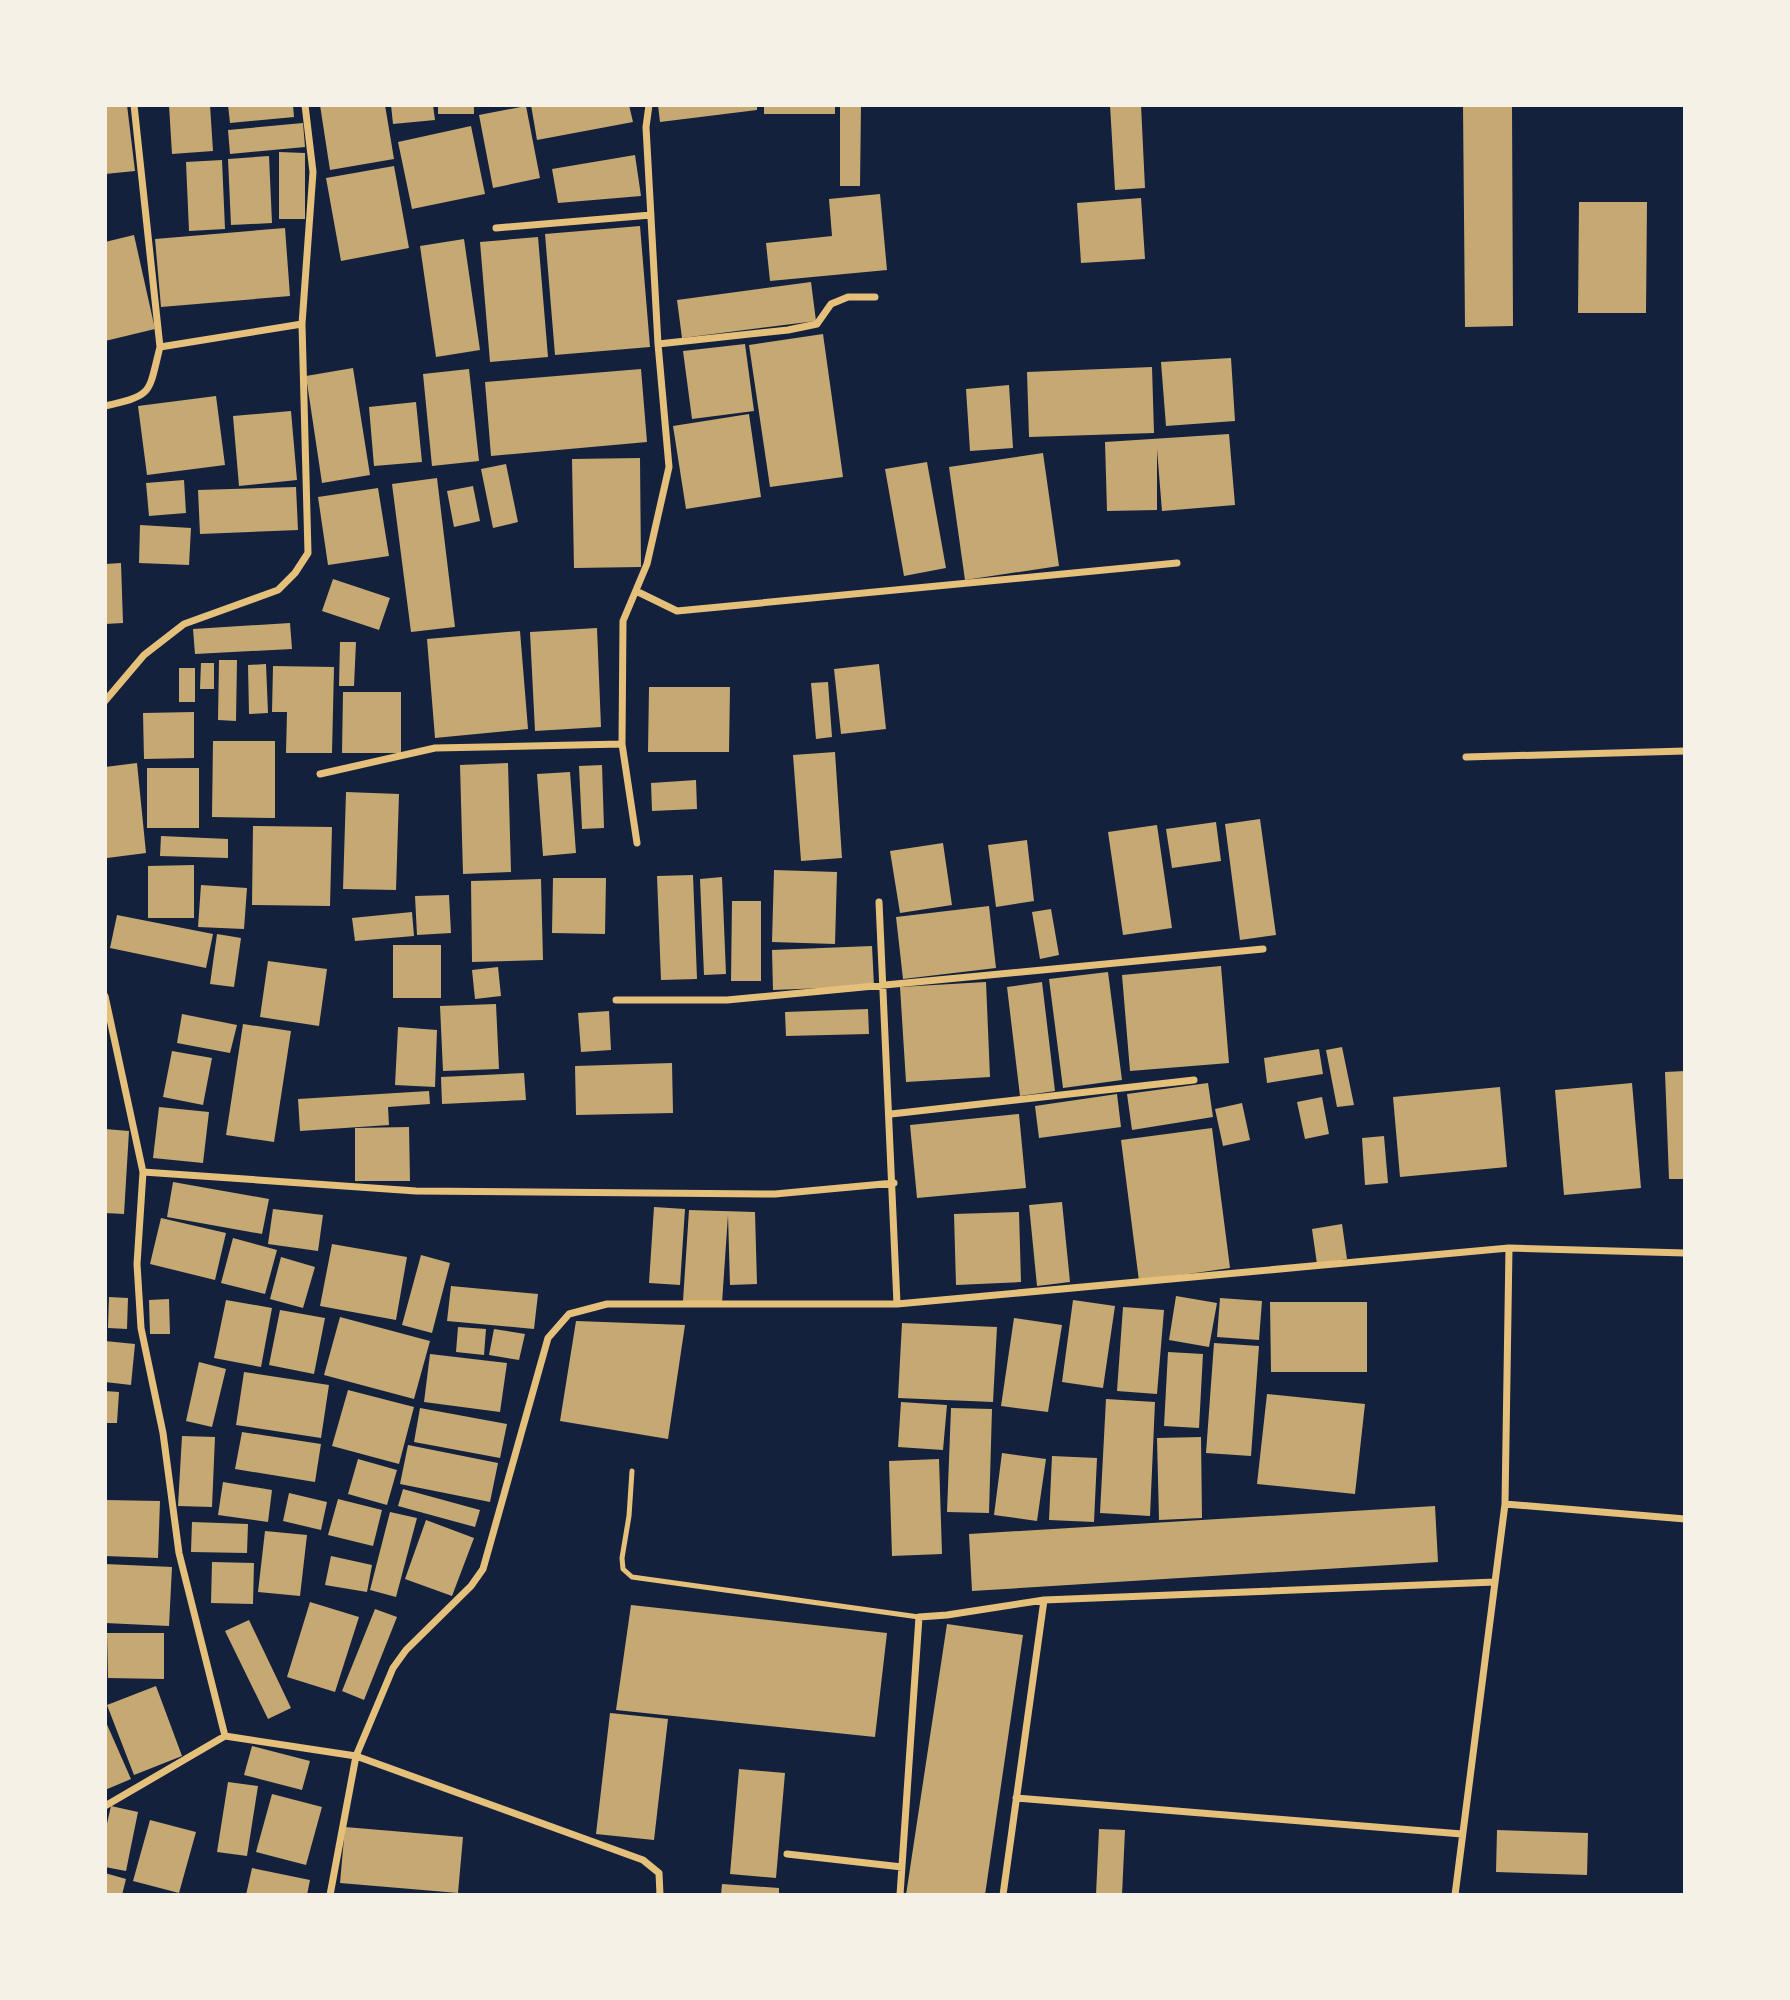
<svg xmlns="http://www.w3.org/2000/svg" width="1790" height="2000" font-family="'Nunito Sans',sans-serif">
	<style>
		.building { fill: #c6a872 }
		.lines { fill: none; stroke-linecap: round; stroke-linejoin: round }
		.service { stroke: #e5c07b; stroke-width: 5 }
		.minor { stroke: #e5c07b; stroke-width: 7 }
	</style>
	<rect width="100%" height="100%" fill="#14213d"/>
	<path class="building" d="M105,105H127L135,171L105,174Z
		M169,105H210L213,151L172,154Z
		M228,105H293L294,117L230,123Z
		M320,105H385L394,159L330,170Z
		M391,105H433L435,120L393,124Z
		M438,105H474V114H438Z
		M531,105H629L633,122L537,140Z
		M658,105H757V110L660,122Z
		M764,105H835V114H764Z
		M840,105H861L860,186H840Z
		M1110,105H1141L1145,188L1115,190Z
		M1463,105H1512L1513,326L1465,327Z
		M526,106L540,178L493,188L479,115Z
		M303,123L305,147L230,154L228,130Z
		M471,126L485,194L412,209L398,142Z
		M279,152L305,153V219H279Z
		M635,155L641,196L558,203L552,169Z
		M269,156L272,223L231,225L228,159Z
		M222,160L225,229L189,231L186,162Z
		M394,166L409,248L341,261L326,178Z
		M880,194L887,270L770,281L766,243L832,236L829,199Z
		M1141,198L1145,259L1081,263L1077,203Z
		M1579,202H1647L1646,313H1578Z
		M640,226L650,347L555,355L545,234Z
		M285,228L290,296L161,307L155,239Z
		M134,235L155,329L105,341V242Z
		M538,237L548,357L490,362L480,242Z
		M464,239L480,350L436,357L420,246Z
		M811,282L816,321L682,338L677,300Z
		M823,334L843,477L770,487L749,345Z
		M745,344L754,411L692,419L683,351Z
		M1231,358L1235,421L1166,426L1161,362Z
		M1152,367L1154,433L1029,437L1027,372Z
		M353,368L370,475L322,483L306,376Z
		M469,369L479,461L432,466L423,374Z
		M641,369L647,442L491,456L485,382Z
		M1009,385L1013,448L970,451L966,389Z
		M216,396L225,465L147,475L138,406Z
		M416,402L422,462L374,466L369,407Z
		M291,411L297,480L239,486L233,416Z
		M749,414L761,497L686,509L673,426Z
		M1229,434L1235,505L1162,511L1157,449V510L1107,511L1105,442Z
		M1043,453L1059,566L965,580L949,467Z
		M640,458L641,567L574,568L572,459Z
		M927,462L946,568L904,576L885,469Z
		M506,464L518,522L493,528L481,469Z
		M437,478L455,627L411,632L392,484Z
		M184,480L186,513L149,516L146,483Z
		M473,486L480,521L454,527L447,491Z
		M296,487L298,530L200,534L198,490Z
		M378,488L389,556L328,565L318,497Z
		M140,525L191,528L189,565L139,563Z
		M121,563L123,623L105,624V564Z
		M333,579L390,598L379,630L322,611Z
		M290,623L292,649L195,654L193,629Z
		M597,628L601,727L535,731L530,632Z
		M520,631L528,729L435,738L427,639Z
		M340,642H356L354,686H339Z
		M219,660H237L236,721L218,720Z
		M201,663H214V689H200Z
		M266,664L268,713L249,714L248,665Z
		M879,664L886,729L841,734L834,669Z
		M273,666L334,667L332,753H286L287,712H272Z
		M179,668H195V702H179Z
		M828,682L832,737L816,739L811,683Z
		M649,687H730L729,752H648Z
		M343,692H401V753H342Z
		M194,712V758L144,759L143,713Z
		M213,741H275V818L212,817Z
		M835,752L842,858L801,861L793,755Z
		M137,763L146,853L107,858L105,767Z
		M508,763L511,872L463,874L460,765Z
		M602,765L604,828L582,829L579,766Z
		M147,768H199V828H147Z
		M570,772L576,853L543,856L537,774Z
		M696,780L697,809L652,811L651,783Z
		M346,792L399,794L396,890L343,889Z
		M1260,819L1276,935L1240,940L1225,824Z
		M1216,822L1221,861L1172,868L1166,829Z
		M1157,825L1172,928L1123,935L1108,832Z
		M253,826L332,827L330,906L252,905Z
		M161,836L228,839V858L160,856Z
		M1027,840L1034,901L996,907L988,845Z
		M943,843L952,905L900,913L890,851Z
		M194,865V918H148V866Z
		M774,870L837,872L835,944L772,942Z
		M693,875L697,979L661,980L657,876Z
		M722,877L726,974L704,975L700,879Z
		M553,878H606L605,934L552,933Z
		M541,879L543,960L472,962L471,881Z
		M201,885L247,888L244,929L198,927Z
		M449,895L451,933L417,935L415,896Z
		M732,901H761V981H731Z
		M989,906L996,968L903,979L896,917Z
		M1051,909L1059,955L1040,959L1032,912Z
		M412,912L414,936L355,941L352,918Z
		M117,915L213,934L206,968L110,948Z
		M217,934L241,938L234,987L210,984Z
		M393,945H441V998H393Z
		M872,946L874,986L773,990L772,950Z
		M268,961L327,969L319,1026L260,1017Z
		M1221,966L1229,1063L1130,1071L1122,975Z
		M498,967L501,996L475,999L472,970Z
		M1108,972L1122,1080L1063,1088L1049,979Z
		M986,982L990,1077L906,1082L900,987Z
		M1042,982L1055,1091L1020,1096L1007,987Z
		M496,1004L499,1069L443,1071L440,1006Z
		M868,1009L869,1034L786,1036L785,1012Z
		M609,1011L611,1050L581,1052L578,1013Z
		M182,1014L237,1025L230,1053L177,1043Z
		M243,1024L291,1031L274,1142L226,1135Z
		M398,1027L437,1030L435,1087L395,1085Z
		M1342,1047L1354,1105L1337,1107L1326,1050Z
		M1319,1049L1323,1074L1267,1083L1264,1058Z
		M172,1051L212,1058L203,1105L163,1097Z
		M672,1063L673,1113L576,1115L575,1066Z
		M1685,1071V1179H1669L1665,1072Z
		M524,1073L526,1100L442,1104L441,1077Z
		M1208,1083L1213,1117L1132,1130L1127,1094Z
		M1632,1083L1641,1188L1564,1195L1555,1090Z
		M1500,1087L1507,1167L1400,1177L1393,1097Z
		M429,1091L430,1104L388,1107L389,1125L300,1131L298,1099Z
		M1117,1094L1121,1127L1039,1138L1035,1106Z
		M1322,1097L1329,1134L1305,1139L1297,1102Z
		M1242,1103L1250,1140L1223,1146L1215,1109Z
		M159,1107L209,1112L203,1163L153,1158Z
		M1019,1114L1026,1188L917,1198L910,1125Z
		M409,1127L410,1181H355V1128Z
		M1212,1128L1230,1268L1139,1281L1121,1140Z
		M105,1129L129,1131L124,1214L105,1213Z
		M1384,1136L1388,1183L1365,1185L1362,1138Z
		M173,1182L269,1199L262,1234L167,1217Z
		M1062,1202L1070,1282L1037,1286L1029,1205Z
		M654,1207L685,1209L680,1285L649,1283Z
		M273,1209L323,1215L318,1251L268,1244Z
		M689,1210L755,1212L757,1284L730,1285L728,1215L722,1303L683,1301Z
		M1019,1212L1021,1282L956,1285L954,1214Z
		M161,1218L226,1233L215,1280L150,1264Z
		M1342,1224L1347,1259L1317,1264L1312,1229Z
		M233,1238L277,1250L265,1294L221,1283Z
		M332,1244L407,1257L396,1320L320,1306Z
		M421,1255L450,1263L432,1333L402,1325Z
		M281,1257L315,1267L303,1308L270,1299Z
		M451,1286L538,1294L534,1329L447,1321Z
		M1176,1296L1217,1303L1209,1347L1169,1340Z
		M109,1297L128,1298L127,1329L108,1328Z
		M1220,1298L1262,1301L1259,1340L1217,1337Z
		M169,1299L170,1334H150L149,1300Z
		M226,1300L272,1308L261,1367L214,1358Z
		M1073,1300L1115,1306L1103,1388L1062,1382Z
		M1270,1302H1367V1372H1271Z
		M1123,1307L1164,1310L1157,1394L1117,1391Z
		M280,1310L325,1318L314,1374L269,1365Z
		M340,1317L430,1341L414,1399L324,1375Z
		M1014,1318L1062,1325L1048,1412L1001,1406Z
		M576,1321L685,1325L668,1439L560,1421Z
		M902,1323L997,1327L993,1402L898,1398Z
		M458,1327L486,1329L484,1355L456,1352Z
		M494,1329L525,1334L519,1360L489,1355Z
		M105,1341L135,1344L131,1385L105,1382Z
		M1214,1343L1259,1346L1251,1456L1206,1453Z
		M1168,1352L1203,1354L1199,1428L1164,1426Z
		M430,1354L507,1363L500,1412L424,1402Z
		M199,1362L226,1369L212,1427L186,1421Z
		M244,1372L329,1385L321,1438L236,1425Z
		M348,1390L414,1407L399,1464L332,1446Z
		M105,1391L119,1392L117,1423H105Z
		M1267,1394L1365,1404L1355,1494L1257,1484Z
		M1106,1399L1155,1402L1150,1516L1100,1513Z
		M901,1402L947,1405L943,1450L898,1447Z
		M420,1408L507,1424L500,1458L414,1442Z
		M951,1408L992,1409L989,1513L947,1512Z
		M242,1432L321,1444L315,1482L235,1469Z
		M182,1436L215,1437L212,1507L178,1506Z
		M1201,1437L1202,1518L1159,1520L1157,1438Z
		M408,1445L498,1463L490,1502L400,1484Z
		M1002,1453L1046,1459L1037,1521L994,1515Z
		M1052,1456L1097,1458L1094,1522L1049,1520Z
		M358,1459L397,1470L387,1505L348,1494Z
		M939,1459L942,1554L892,1556L889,1461Z
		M223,1482L272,1490L268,1522L218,1515Z
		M403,1489L480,1510L475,1527L398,1506Z
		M289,1493L327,1502L321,1530L283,1521Z
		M338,1499L382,1510L373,1546L328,1535Z
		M105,1500L160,1501L158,1558L105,1556Z
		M1435,1506L1438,1562L972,1591L969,1534Z
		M390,1512L417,1518L396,1597L370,1590Z
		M426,1520L474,1538L452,1596L405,1579Z
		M192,1522L248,1524L247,1553L191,1552Z
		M265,1531L307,1535L300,1596L258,1592Z
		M331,1556L372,1565L367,1592L325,1585Z
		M212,1562L254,1563L253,1604L211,1603Z
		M105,1564L172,1567L169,1626L105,1623Z
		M310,1602L359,1617L335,1692L287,1677Z
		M631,1605L887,1633L875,1737L616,1710Z
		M375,1609L397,1617L364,1700L342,1691Z
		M249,1620L291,1708L268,1719L225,1631Z
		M947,1624L1023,1635L985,1895H906Z
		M107,1633H164V1679L108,1678Z
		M156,1686L182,1756L134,1775L107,1705Z
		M610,1713L668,1719L654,1840L596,1834Z
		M105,1720L131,1779L105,1790Z
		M252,1746L310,1761L302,1790L244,1775Z
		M739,1769L785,1773L776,1878L730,1874Z
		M228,1782L258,1786L247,1856L217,1852Z
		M272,1794L322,1807L306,1865L256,1852Z
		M111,1806L138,1812L126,1871L105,1867V1832Z
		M150,1820L196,1832L179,1893L133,1881Z
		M345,1827L463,1837L458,1893L340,1883Z
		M1099,1829L1125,1830L1122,1895H1096Z
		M1497,1830L1588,1833L1587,1875L1496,1872Z
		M252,1868L310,1880L307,1895H246Z
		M105,1873L126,1879L122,1895H105Z
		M722,1884L779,1888V1895H721Z"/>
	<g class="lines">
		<path class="service" d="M632,1471L629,1516L622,1558L623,1569L632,1577L919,1617"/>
		<path class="minor" d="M496,228L651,215
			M658,344L788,330L817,324L831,304L848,297H875
			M160,347L302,324
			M105,406C154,395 148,394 160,347L134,105
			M636,591L677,611L1177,563
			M105,701L144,655L184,624L278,590L295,573L308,553L302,324L313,172L305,105
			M1466,757L1685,751
			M320,774L435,748L622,744
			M637,843L622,744L623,621L647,564L669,467L658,344L646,127L649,105
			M879,902L897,1304
			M105,996L143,1172L137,1264L141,1328L163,1433L179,1553L225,1736
			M616,1000H727L1263,949
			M891,1114L1194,1080
			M143,1172L416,1191L775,1194L894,1183
			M1505,1504L1685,1519
			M1016,1798L1462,1834
			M105,1806L225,1736L356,1756L643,1860L659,1873L660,1895
			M787,1854L902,1867
			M330,1895L356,1756L393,1668L406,1650L471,1586L483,1569L548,1338L569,1314L607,1304H897L1509,1248L1685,1253
			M900,1895L919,1617L947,1615L1044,1600L1495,1582
			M1003,1895L1044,1600
			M1455,1895L1505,1504L1509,1248"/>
	</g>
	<rect width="1790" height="2000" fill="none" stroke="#f6f1e7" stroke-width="214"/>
</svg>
